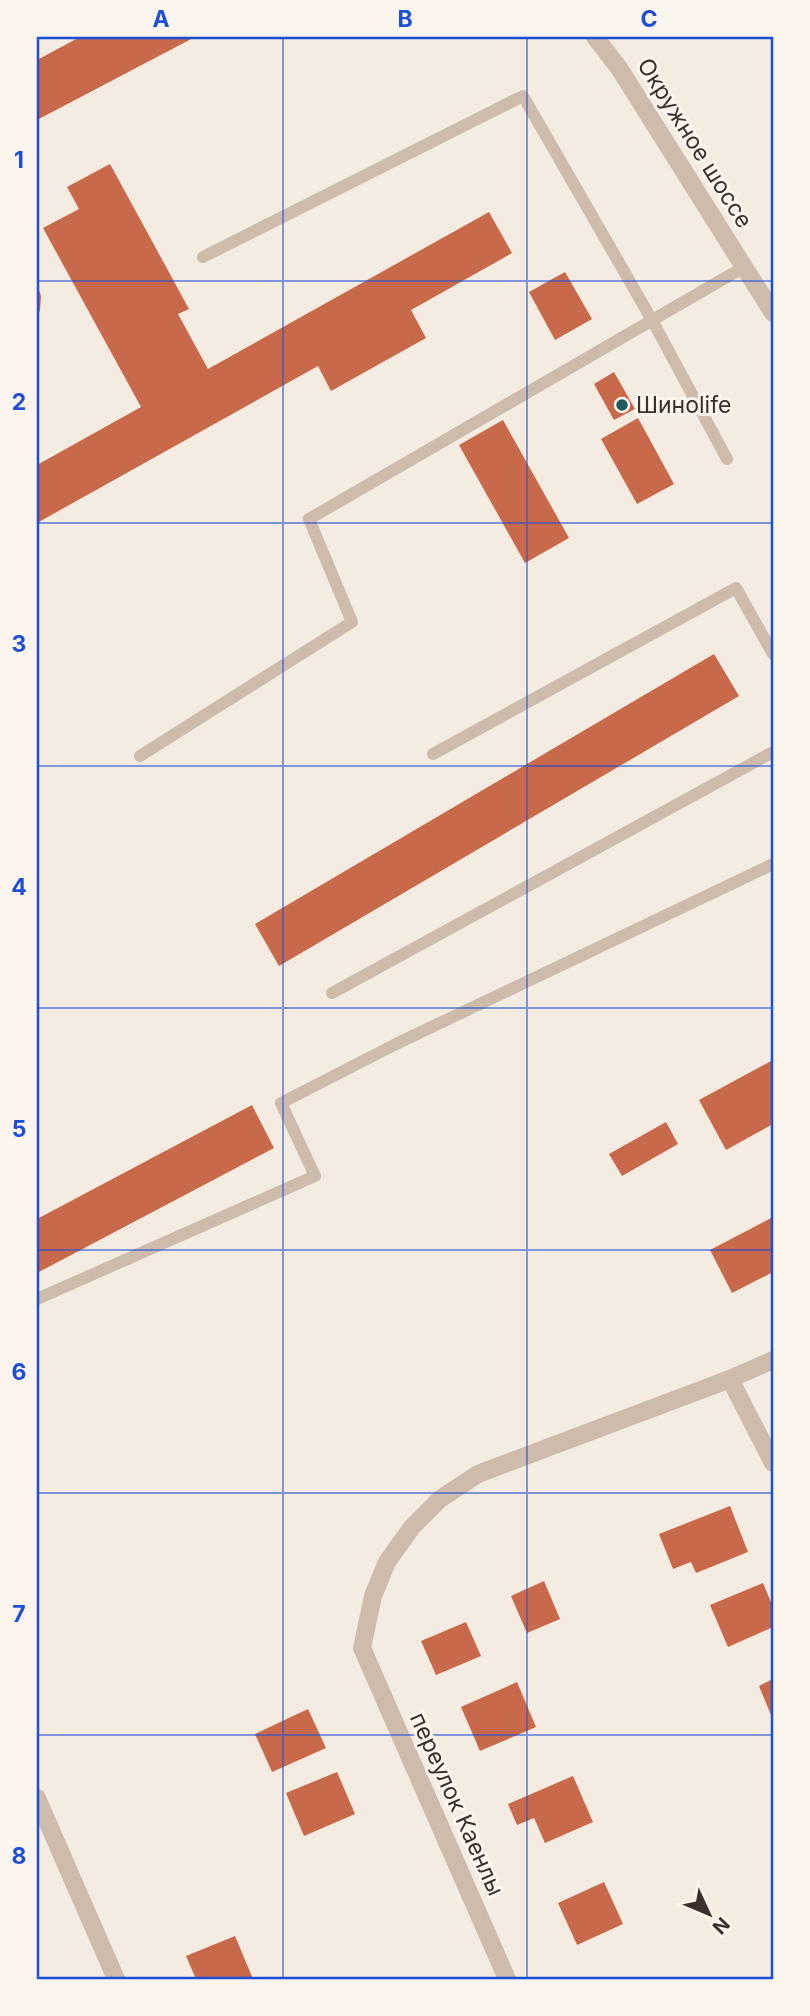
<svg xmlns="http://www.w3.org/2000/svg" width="810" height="2016" font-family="Inter,sans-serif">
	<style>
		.building { fill: #c8694b }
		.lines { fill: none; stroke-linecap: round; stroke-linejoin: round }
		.service { stroke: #cdbbac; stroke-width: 12 }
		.minor { stroke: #cdbbac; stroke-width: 18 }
		.tertiary { stroke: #cdbbac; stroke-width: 18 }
		.grid { fill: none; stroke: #1d4ed8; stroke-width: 2; stroke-opacity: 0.55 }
		.poi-dot { fill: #1f5a5e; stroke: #fbf5ee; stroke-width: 2.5 }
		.labels { text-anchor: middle; stroke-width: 6; stroke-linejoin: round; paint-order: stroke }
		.street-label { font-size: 23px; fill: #3b302b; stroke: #fbf5ee }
		.poi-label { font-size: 23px; fill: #3b302b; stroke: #fbf5ee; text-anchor: start }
		.neatline { fill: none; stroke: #1d4ed8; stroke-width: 2.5 }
		.grid-label { font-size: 23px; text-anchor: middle; font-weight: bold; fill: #1d4ed8 }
	</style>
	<rect width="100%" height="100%" fill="#f4ebe1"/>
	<path class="building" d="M80,37H195L37,120V60Z
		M110,164L189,309L178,314L208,369L489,212L512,253L411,310L426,338L331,391L318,366L37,523V465L141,407L43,228L79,209L67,187Z
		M565,272L592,319L555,340L529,292Z
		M37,284L41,296L40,310L37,318Z
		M614,372L635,409L614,420L594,384Z
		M638,418L674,484L637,504L601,439Z
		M503,420L569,538L525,563L459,445Z
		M714,654L739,696L279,966L255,924Z
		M773,1060V1124L726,1150L699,1100Z
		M252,1105L274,1148L37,1273V1219Z
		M666,1122L678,1144L622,1176L609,1154Z
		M773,1217V1272L732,1293L710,1250Z
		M730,1506L748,1552L696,1573L691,1562L673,1569L659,1534Z
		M544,1581L560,1619L527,1633L511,1596Z
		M763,1583L773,1607V1627L728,1647L710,1605Z
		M466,1622L481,1656L436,1675L421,1641Z
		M773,1679V1720L759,1686Z
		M517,1682L536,1727L480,1751L461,1707Z
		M308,1709L326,1748L272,1772L255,1734Z
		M337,1772L355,1814L304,1836L286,1793Z
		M573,1776L593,1822L545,1843L534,1818L517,1825L508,1804Z
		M604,1882L623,1924L577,1945L558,1903Z
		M235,1936L253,1979H196L186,1956Z"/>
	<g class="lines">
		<path class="service" d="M203,257L523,96L652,320L727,459
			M433,754L736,588L773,654
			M140,756L352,622L309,519L744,267
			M332,993L773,752
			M37,1299L315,1176L281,1103L396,1044L773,864"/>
		<path class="minor" d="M730,1379L773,1463
			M37,1798L116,1979
			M507,1979L362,1648L373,1596L387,1562L412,1527L440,1499L478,1474L730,1379L773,1360"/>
		<path class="tertiary" d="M595,37L619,68L773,313"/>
	</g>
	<path class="grid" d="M283,37V1979M527,37V1979M37,281H773M37,523H773M37,766H773M37,1008H773M37,1250H773M37,1493H773M37,1735H773"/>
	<circle class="poi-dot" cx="622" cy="405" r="7"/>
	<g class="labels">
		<g class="street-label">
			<text transform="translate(695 143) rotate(58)" y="8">Окружное шоссе</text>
			<text transform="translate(457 1804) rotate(66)" y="8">переулок Каенлы</text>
		</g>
		<g class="poi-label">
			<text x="636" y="413">Шиноlife</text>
		</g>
	</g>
	<rect width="810" height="2016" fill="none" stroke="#fbf5ee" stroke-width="77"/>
	<g transform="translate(709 1914) rotate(134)" stroke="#fbf5ee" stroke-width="5" paint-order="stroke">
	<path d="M0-5L12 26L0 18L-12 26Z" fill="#3b302b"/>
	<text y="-10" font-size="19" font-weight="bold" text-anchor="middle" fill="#3b302b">N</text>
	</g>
	<rect x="38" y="38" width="734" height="1940" class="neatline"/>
	<g class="grid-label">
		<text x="161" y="27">A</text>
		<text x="405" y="27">B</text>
		<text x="649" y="27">C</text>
		<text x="19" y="168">1</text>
		<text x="19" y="410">2</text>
		<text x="19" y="652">3</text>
		<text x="19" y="895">4</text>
		<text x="19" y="1137">5</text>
		<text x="19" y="1380">6</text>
		<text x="19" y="1622">7</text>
		<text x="19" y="1864">8</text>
	</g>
</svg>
